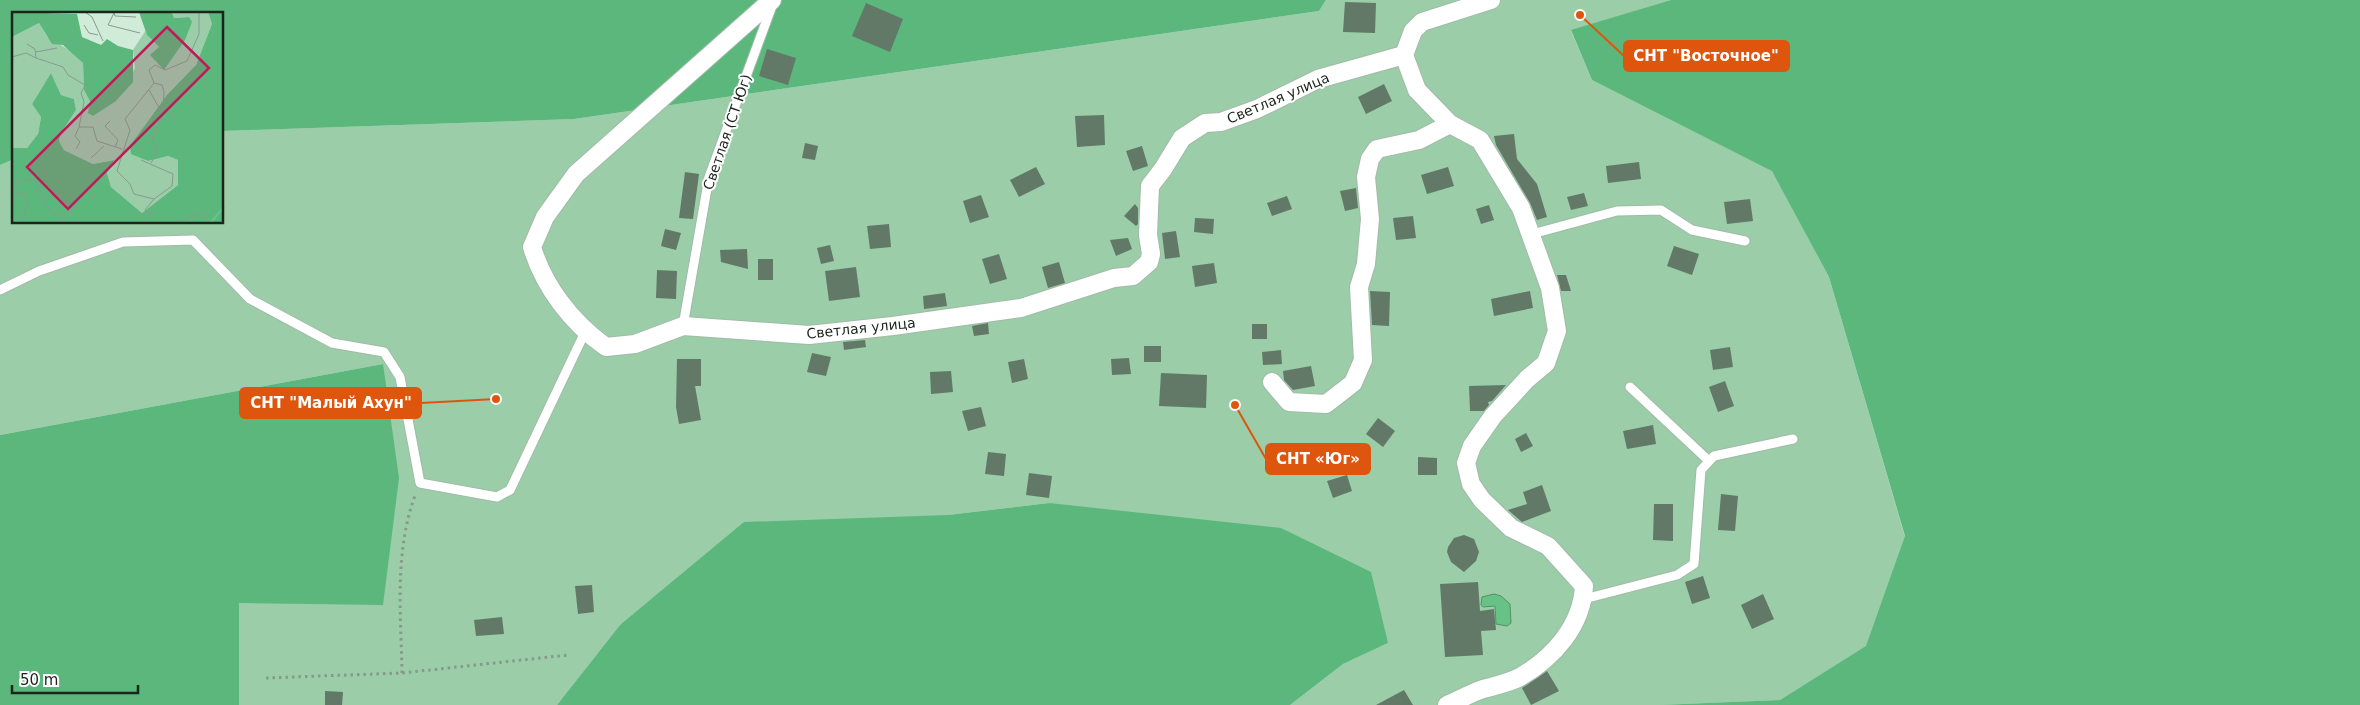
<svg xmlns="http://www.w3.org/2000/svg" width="2360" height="705" font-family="'DejaVu Sans',sans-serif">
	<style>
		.green { fill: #9acda8 }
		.forest { fill: #5bb77b }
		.water { fill: #67c285; stroke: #509366 }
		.building { fill: #627968 }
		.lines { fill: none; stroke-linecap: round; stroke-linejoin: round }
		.lane-casing { stroke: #a2bba8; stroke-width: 11 }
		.street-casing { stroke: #a2bba8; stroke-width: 20 }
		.path { stroke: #869a8b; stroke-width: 3; stroke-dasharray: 2.5 4; stroke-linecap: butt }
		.lane { stroke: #fff; stroke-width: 9 }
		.street { stroke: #fff; stroke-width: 18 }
		.labels { text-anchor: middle; stroke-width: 4; stroke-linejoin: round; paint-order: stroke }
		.street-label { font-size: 14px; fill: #1b241d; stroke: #fff }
		.inset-river { fill: none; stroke: #67c285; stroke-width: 2.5 }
		.inset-road { fill: none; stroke: #889b8d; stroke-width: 1 }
		.view { fill: #c2185b; fill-opacity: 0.15; stroke: #c2185b; stroke-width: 2.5 }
		.inset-edge { fill: none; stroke: #1b241d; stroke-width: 2.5 }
		.leader { fill: none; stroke: #de560d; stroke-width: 2 }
		.callout-dot { fill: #de560d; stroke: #fff; stroke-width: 2 }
		.callout { fill: #de560d; stroke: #de560d; stroke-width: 2 }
		.callout-label { font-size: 15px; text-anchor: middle; font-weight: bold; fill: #fff }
	</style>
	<rect width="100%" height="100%" fill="#d0ebd7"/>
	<path class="green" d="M1326,0H1671L1571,31L1592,80L1772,170L1829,277L1905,537L1867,646L1780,700L1659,705H1290L1343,664L1388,643L1049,503L948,515L620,625L557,705H239V602L383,364L0,435V165L14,159V222H222L223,131L574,119L1319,11Z"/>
	<path class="forest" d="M0,0H1326L1319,11L574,119L223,131L222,14H14V159L0,165Z
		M1671,0H2360V705H1659L1780,700L1866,646L1905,536L1829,277L1772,171L1592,80L1571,30Z
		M383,364L399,478L383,605L239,603V705H0V435Z
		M1049,503L1281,528L1371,572L1388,643L1343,664L1290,705H557L620,625L744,522L948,515Z"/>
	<path class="water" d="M1494,594L1501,596L1510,604L1511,623L1507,626L1496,624L1495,606L1483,607L1481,605L1482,597Z"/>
	<path class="building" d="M1345,2L1376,3L1375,33L1343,32Z
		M866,3L903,19L890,52L852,36Z
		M767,49L796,58L788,85L759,76Z
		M1384,84L1392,101L1366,114L1358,97Z
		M1104,115L1105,145L1077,147L1075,116Z
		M1514,134L1517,159L1537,184L1547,217L1537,220L1530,203L1496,145L1494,136Z
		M805,143L818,146L815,160L802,158Z
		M1142,146L1148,166L1133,171L1126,151Z
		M1639,162L1641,179L1608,183L1606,166Z
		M1036,167L1045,184L1019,197L1010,180Z
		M1448,167L1454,186L1427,194L1421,175Z
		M685,172L699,174L693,219L679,218Z
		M1356,188L1358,208L1345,211L1340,191Z
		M1584,193L1588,206L1571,210L1567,197Z
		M981,195L989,217L970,223L963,201Z
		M1287,196L1292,209L1272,216L1267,203Z
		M1750,199L1753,221L1727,224L1724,202Z
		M1135,204L1138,208V224L1136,226L1124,216Z
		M1489,205L1494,220L1481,224L1476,209Z
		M1413,216L1416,238L1396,240L1393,218Z
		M1195,218L1214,219L1213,234L1194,232Z
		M889,224L891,247L870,249L867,226Z
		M665,229L681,233L676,250L661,246Z
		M1176,231L1180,257L1165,259L1162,233Z
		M1128,238L1132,249L1116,256L1110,240Z
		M830,245L834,261L821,264L817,248Z
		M1674,246L1699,254L1692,275L1667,266Z
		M747,249L748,269L721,262L720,250Z
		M999,254L1007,279L990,284L982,259Z
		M758,259H773V280H758Z
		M1059,262L1065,283L1048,288L1042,267Z
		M1214,263L1217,283L1195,287L1192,266Z
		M856,267L860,297L829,301L825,271Z
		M657,270L677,271L676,299L656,298Z
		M1557,275H1566L1571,291H1561Z
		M1370,291L1390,292L1389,326L1372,325Z
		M1530,291L1533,308L1494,316L1491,299Z
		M945,293L947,306L924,309L923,296Z
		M988,323L989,334L974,336L972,326Z
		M1252,324H1267V339H1252Z
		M865,340L866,347L844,350L843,342Z
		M1144,346H1161V362H1144Z
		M1730,347L1733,367L1713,370L1710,350Z
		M1281,350L1282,364L1263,365L1262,352Z
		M812,353L831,357L826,376L807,372Z
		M1129,358L1131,374L1112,375L1111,359Z
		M677,359H701V386H695L701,420L679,424L676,407Z
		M1024,359L1028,379L1012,383L1008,362Z
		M1311,366L1315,386L1293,390L1284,380L1283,371Z
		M951,371L953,392L931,394L930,372Z
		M1161,373L1207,375L1206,408L1159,406Z
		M1725,381L1734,406L1718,412L1709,387Z
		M1506,385L1492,401L1488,402L1489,405L1484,411H1470L1469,386Z
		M981,407L986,426L968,431L962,411Z
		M1378,418L1395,431L1383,447L1366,434Z
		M1653,425L1656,444L1627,449L1623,431Z
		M1526,433L1533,446L1521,452L1515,439Z
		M988,452L1006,454L1004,476L985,474Z
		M1418,457L1437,458V475H1418Z
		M1029,473L1052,476L1049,498L1026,495Z
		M1347,475L1352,491L1333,498L1327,481Z
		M1542,485L1551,511L1522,522L1508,510L1527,504L1523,492Z
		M1721,494L1738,496L1735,531L1718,530Z
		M1654,504H1673V541L1653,540Z
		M1464,535L1474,539L1479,552L1476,561L1464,572L1451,562L1447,552L1448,547L1454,538Z
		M1703,576L1710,598L1692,604L1685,582Z
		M1478,582L1480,611L1494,609L1496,630L1481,631L1483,655L1445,657L1440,584Z
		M592,585L594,612L578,614L575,586Z
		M1763,594L1774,619L1752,629L1741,605Z
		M502,617L504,634L476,636L474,620Z
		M1547,671L1559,691L1531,705L1522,688Z
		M1404,690L1413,705H1376Z
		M325,691L343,692L342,705H325Z"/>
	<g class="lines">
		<g class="lane-casing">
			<path id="lane" d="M1532,234L1617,211L1661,210L1692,230L1745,241
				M0,290L39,271L123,242L193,240L250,299L332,343L384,352L400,377L420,483L497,497L510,490L585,332
				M683,326L709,177L773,3
				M1630,387L1709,461
				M1584,599L1677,575L1694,564L1701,470L1714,456L1793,439"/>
		</g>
		<g class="street-casing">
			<path id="street" d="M772,0L576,174L545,217L532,247C544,287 572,323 606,347L635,344L683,326L809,335L893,326L1021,308L1114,278L1133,276L1149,262L1151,254L1148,235L1150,186L1163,169L1182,138L1205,123L1221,122L1257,109L1318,79L1404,55L1413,31L1422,22L1491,0
				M1404,55L1417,90L1450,124L1480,140L1521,208L1550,288L1557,331L1546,363L1527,379L1493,416L1472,446L1466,463L1471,484L1482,500L1511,528L1548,546L1584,586C1582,626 1553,658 1520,677C1509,683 1494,686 1483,689C1471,693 1459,700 1447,705
				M1272,382L1289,402L1326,404L1353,383L1363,360L1359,287L1366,264L1370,219L1366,177L1370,159L1377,149L1419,140L1450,124"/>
		</g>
		<path class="path" d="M402,673C401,613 394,550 416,493
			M266,678L402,673L568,655"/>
		<use href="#lane" class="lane"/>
		<use href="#street" class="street"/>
	</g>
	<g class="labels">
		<g class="street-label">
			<text transform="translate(1278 98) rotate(-23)" y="5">Светлая улица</text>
			<text transform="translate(727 132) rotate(-71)" y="5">Светлая (СТ Юг)</text>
			<text transform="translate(861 328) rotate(-6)" y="5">Светлая улица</text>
		</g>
	</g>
	<g transform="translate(12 12)">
		<rect width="211" height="211" fill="#d0ebd7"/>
		<path d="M160,0H196L200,12L184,53L126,143L135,149L156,144L166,148V173L130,201L99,175L95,161L101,148L81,152L52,138L47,129L49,121L64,98L62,87L49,83L39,61L20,92L29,105L26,122L15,136H0V25L27,11L36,26L59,39L71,51L72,78L78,88L77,97L104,89L110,82L123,56L121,38L134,18L135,23L147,35L138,43L177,5L162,6Z" fill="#9acda8"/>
		<path d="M1,0L65,2L70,25L89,33L95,27L106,34L121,38V70L104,89L81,104L76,101L78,89L72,78L71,51L51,33L40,32L27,11L0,25ZM127,0H160L162,6L177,5L180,10L173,28L152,58L138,43L147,35L135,23ZM196,0H211V211H0V136H15L26,122L29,105L20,92L39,61L49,83L62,87L64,98L49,121L47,129L52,138L81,152L102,148L95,161L99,175L130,201L166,173V148L156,144L136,149L119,142L118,134L155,83L184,53L200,12Z" fill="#5bb77b"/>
		<path class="inset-river" d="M199,210L212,195"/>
		<path class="inset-road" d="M73,0L80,5L91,29M102,1L96,13L128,21M102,1L103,4L124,5M72,13L77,21L86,23M15,32L23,37L24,46L51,55L56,63L73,73L69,81L72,90L67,115M24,40L45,36M0,45L14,41L24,46M142,71L137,58L143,53L153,58L175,49L187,22V0M137,78L150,101M98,109L93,114L106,128L103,135M67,115H81L85,129L110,137M64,137L68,130L63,124L67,115M79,146L92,134M129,148L161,162L160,174L142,187M0,182L7,168H23L40,201L52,207M0,194L6,181H11L16,191L9,211M49,211L55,200L65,194M129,211L141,199L135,201L133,198L142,187L122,182L118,172L105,159L118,118L113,107L142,71L150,73L152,80L151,103L140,125L145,141L139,151M164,211L191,201L198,211"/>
		<path class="view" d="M155,15L197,56L56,197L15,155Z"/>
		<rect width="211" height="211" class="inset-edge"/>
	</g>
	<path class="leader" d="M1580 15L1624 56M496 399L421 403M1235 405L1266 459"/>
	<g class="callout-dot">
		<circle cx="1580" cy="15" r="5"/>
		<circle cx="496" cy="399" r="5"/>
		<circle cx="1235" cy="405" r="5"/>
	</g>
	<g class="callout">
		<rect x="1624" y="41" width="165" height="30" rx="5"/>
		<rect x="240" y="388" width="181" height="30" rx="5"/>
		<rect x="1266" y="444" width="104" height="30" rx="5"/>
	</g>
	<g class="callout-label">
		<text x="1706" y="61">СНТ "Восточное"</text>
		<text x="331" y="408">СНТ "Малый Ахун"</text>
		<text x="1318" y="464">СНТ «Юг»</text>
	</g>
	<path d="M12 685v8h126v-8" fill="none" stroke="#1b241d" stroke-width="2.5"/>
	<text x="20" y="685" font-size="15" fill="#1b241d" stroke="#ffffff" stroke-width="4" paint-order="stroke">50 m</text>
</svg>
